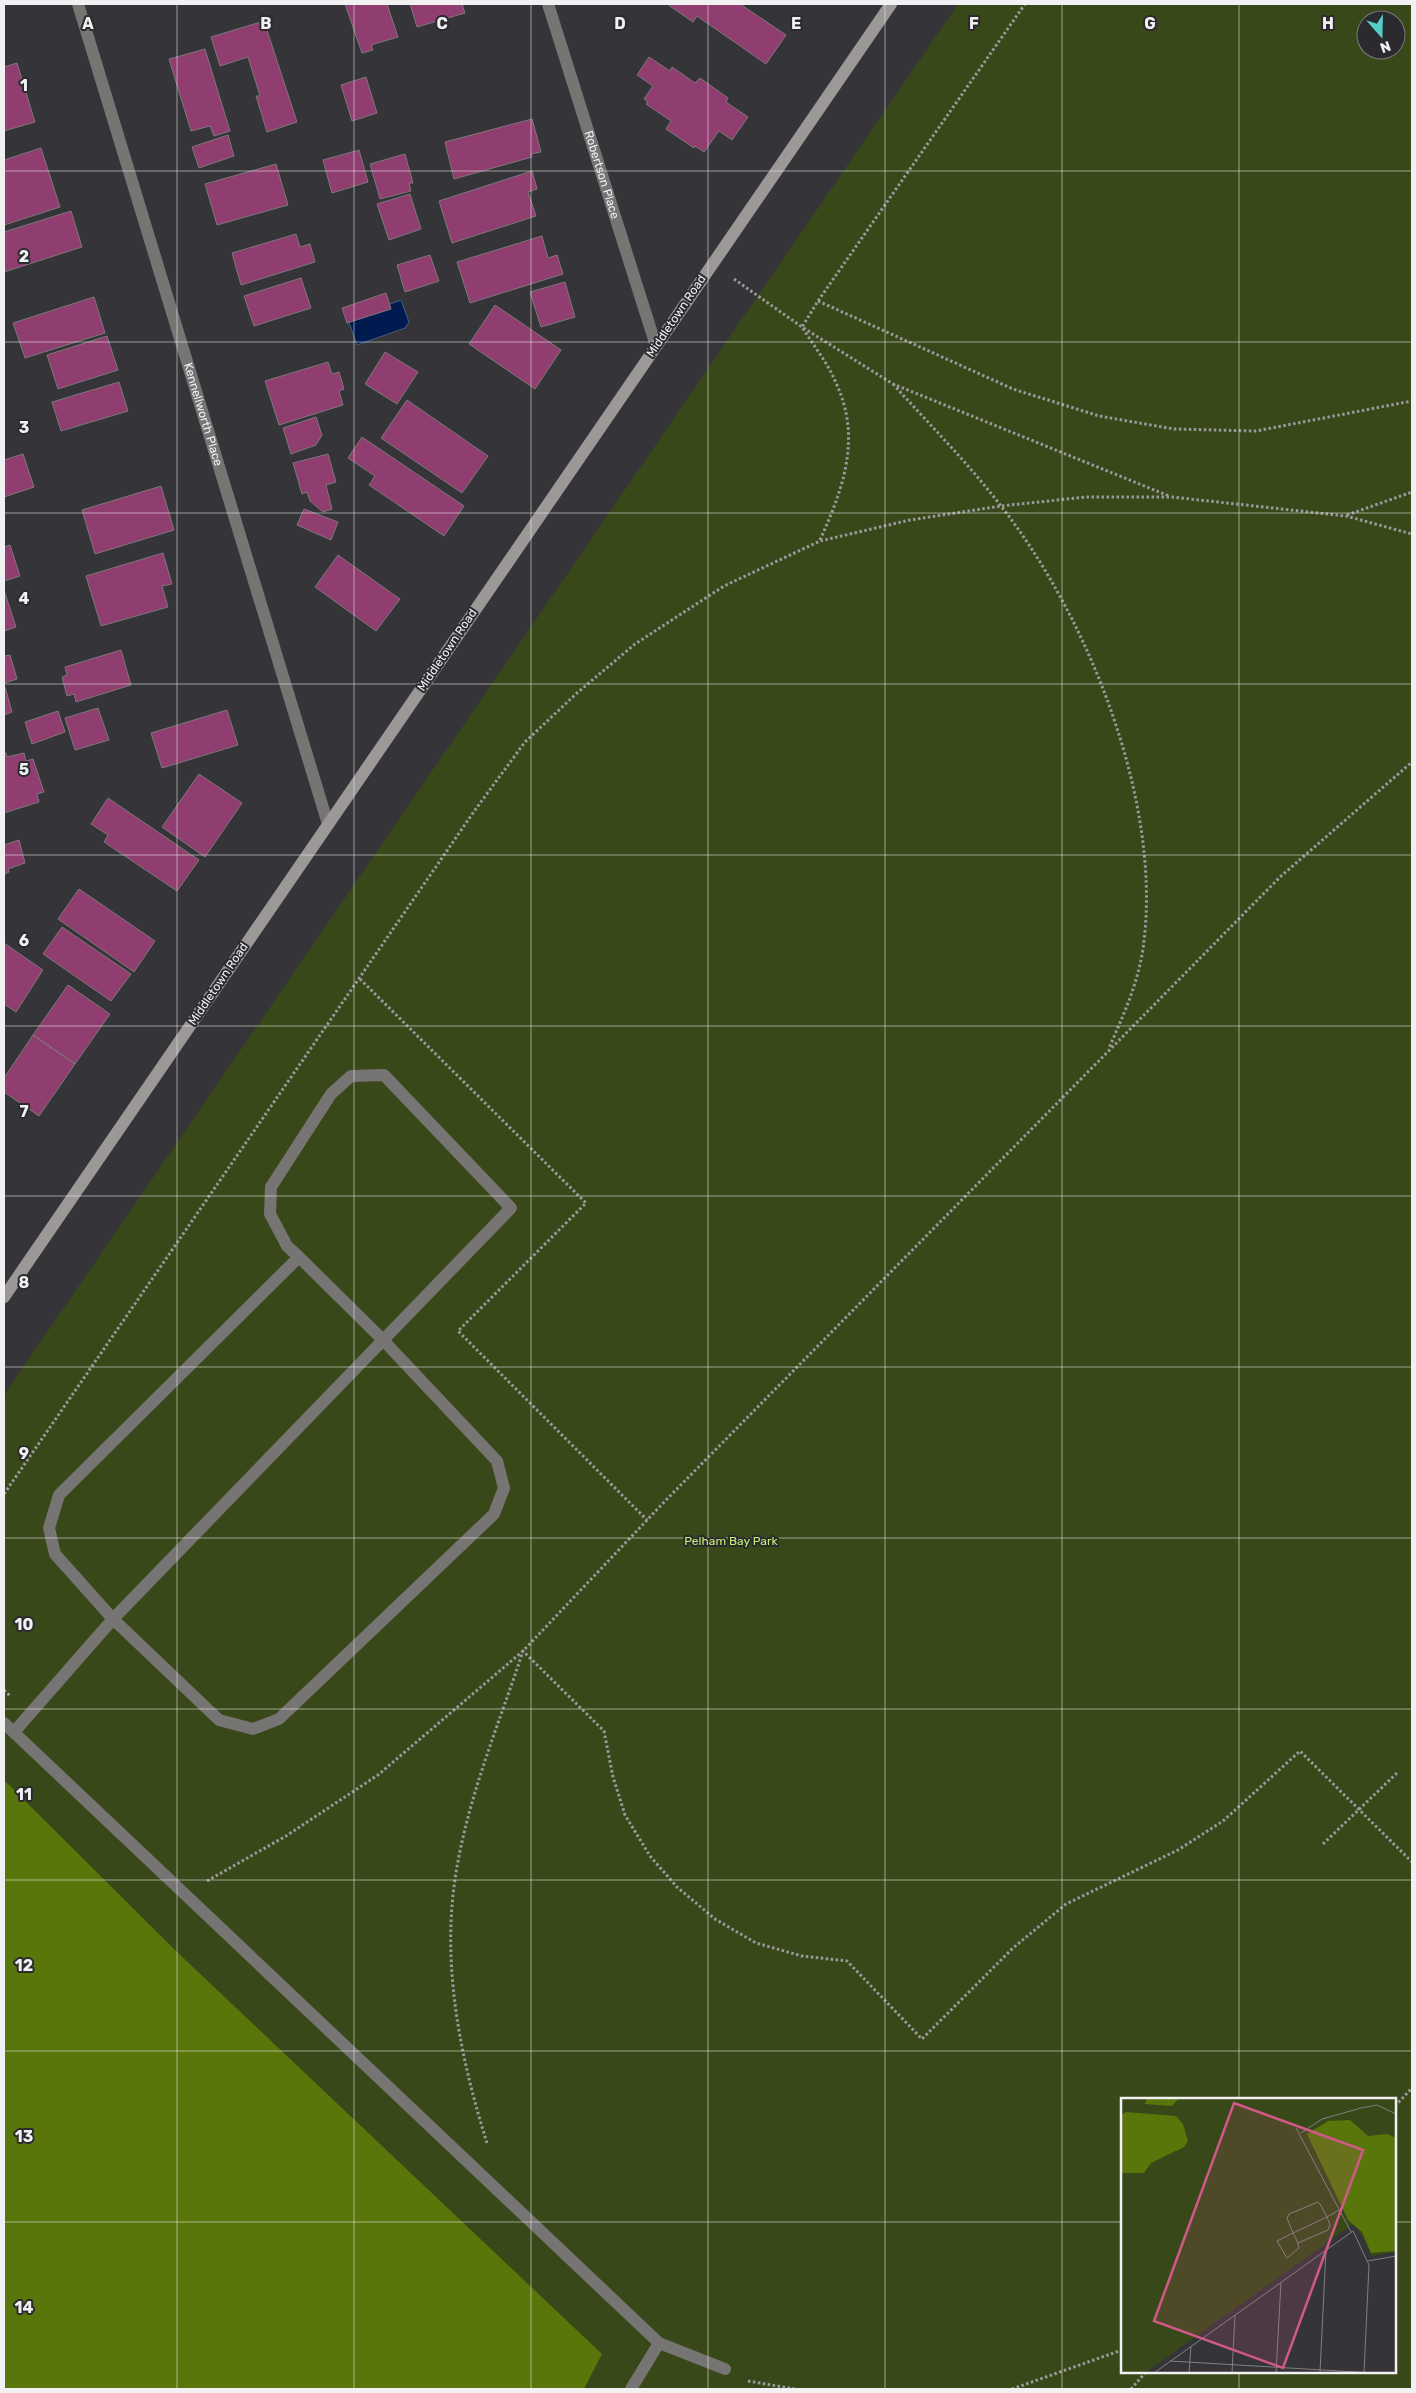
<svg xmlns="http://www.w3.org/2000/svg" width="1416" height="2393" font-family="Rubik,sans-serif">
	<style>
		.green { fill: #384818; fill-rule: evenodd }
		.forest { fill: #59760b }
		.water { fill: #001b4f; stroke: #485b80 }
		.building { fill: #903d6f; stroke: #7d787b }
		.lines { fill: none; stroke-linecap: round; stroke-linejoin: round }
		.path { stroke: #9a999c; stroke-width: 3; stroke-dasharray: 2.5 2.5; stroke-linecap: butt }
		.lane { stroke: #777474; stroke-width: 12 }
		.street { stroke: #777474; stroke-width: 12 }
		.secondary { stroke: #9b9897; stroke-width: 12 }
		.grid { fill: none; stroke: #f1f1f3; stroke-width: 1; stroke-opacity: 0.55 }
		.labels { text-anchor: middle; stroke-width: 4; stroke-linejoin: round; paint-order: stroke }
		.street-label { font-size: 12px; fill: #f1f1f3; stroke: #2b2a2e }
		.park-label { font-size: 12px; fill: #c5ef74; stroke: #2b2a2e }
		.inset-road { fill: none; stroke: #808083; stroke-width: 1 }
		.view { fill: #d05989; fill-opacity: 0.15; stroke: #d05989; stroke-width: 2.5 }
		.inset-edge { fill: none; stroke: #f1f1f3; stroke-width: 2.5 }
		.grid-label { font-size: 16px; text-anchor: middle; font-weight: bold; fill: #f1f1f3; stroke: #2b2a2e; stroke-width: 4; stroke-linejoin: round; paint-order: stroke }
	</style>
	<rect width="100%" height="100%" fill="#353438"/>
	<path class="green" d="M958,4H1412V2389H4V1395ZM1366,20H1396V50H1366ZM1122,2099H1395V2372H1122Z"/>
	<path class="forest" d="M4,1780L176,1951L602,2354L584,2389H4Z"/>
	<path class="water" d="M401,300L409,322L405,328L357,345L348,320Z"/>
	<path class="building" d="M345,4H387L398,37L371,45L373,50L362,53Z
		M410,4H462L465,13L417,27Z
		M667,4H740L786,35L766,64L697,16L693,22Z
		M264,21L297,122L267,132L256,96H260L248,57L220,66L211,37Z
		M205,49L230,131L214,136L210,126L191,131L169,59Z
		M649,57L670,71L672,67L695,83L700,78L728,98L726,102L748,117L732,140L719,131L704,152L695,146L694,148L666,129L671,121L646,104L648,102L644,99L653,86L637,75Z
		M17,63L35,122L4,131V67Z
		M366,77L377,113L352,121L341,85Z
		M532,119L541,152L531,154L532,157L454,179L445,142Z
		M228,135L234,156L199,168L192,147Z
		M41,148L60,207L4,225V160Z
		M359,150L368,182L332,193L323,160Z
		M405,154L413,183H409L411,191L380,199L370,164Z
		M276,164L288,205L217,225L205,184Z
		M532,171L537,189L528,192L536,216L452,243L439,201Z
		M410,194L421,229L389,240L377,204Z
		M71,211L82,247L4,272V232Z
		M296,234L300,247L310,244L315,262L241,285L232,253Z
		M542,236L548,258L557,255L563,274L470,303L457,262Z
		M430,255L439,281L405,292L397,265Z
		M301,278L311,308L254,326L244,296Z
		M565,282L575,317L541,327L530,292Z
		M386,293L391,309L347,323L342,308Z
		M94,297L105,333L25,358L13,323Z
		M495,305L561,350L535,389L469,344Z
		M107,336L118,370L58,389L47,355Z
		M385,352L418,372L397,404L365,384Z
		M328,362L332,374L339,372L344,389L339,391L343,405L279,425L265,381Z
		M119,382L128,411L61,431L52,402Z
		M407,400L488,456L462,493L381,438Z
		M316,417L322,435L316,445L291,454L283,428Z
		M362,437L464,506L444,536L369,485L375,476L348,458Z
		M23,454L34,487L4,497V460Z
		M328,454L336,482L326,485L332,509L323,512L310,501L307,492L302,494L293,463Z
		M161,486L174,530L95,554L82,510Z
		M304,509L338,522L331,540L297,525Z
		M10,545L20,576L4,581V547Z
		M163,553L172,584L162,586L168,607L101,626L86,576Z
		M338,555L400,599L376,631L315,587Z
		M4,590L16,627L4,631Z
		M121,650L131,685L76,702L74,694L67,696L62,677L67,675L65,667Z
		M10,655L17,679L4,683V656Z
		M5,687L12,712L4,715V688Z
		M98,708L109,740L75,750L65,718Z
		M227,710L238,745L162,768L151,733Z
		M58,711L65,732L32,744L25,722Z
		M4,753H6L7,757L24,753L26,761L33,759L44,792L37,794L39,802L4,813Z
		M199,774L242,803L205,857L162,827Z
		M108,798L199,860L177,891L104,842L108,835L91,824Z
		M19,840L25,863L8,869L9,872L4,874V845Z
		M79,889L155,941L134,972L58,919Z
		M62,927L131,974L111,1001L43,954Z
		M4,943L43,970L16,1012L4,1004Z
		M68,985L110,1014L75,1064L33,1035Z
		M33,1035L75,1064L39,1116L4,1092V1078Z"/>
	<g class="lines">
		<path class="path" d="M734,279L802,327L893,384L1169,496
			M818,301L1013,389L1099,416L1174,429L1256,431L1412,401
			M893,384C929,424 968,463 1001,506C1088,617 1161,799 1144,941C1140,979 1124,1014 1109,1048
			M1347,515L1412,492
			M820,540C843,489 862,438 836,383C828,363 813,345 802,327L818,301L1025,4
			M360,979L586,1203L458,1331L647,1520
			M4,1494L475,810L525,742L577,693L635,644L724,586L820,541L910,520L1001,506L1086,497H1172L1346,516L1412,534
			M4,1690L10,1696
			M1323,1844L1398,1772
			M207,1881L286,1836L378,1775L523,1651L667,1499L1280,877L1412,762
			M1395,2106L1412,2088
			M487,2143C460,2057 441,1963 456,1873C468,1797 499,1724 523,1651L604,1731L613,1777L625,1815L650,1856L677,1887L715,1919L756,1943L802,1956L847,1961L922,2039L1013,1948L1066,1904L1178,1850L1223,1821L1300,1751L1412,1862
			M748,2381L795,2389
			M1012,2389L1122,2350
			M1131,2389L1146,2372"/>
		<path class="lane" d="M4,1723L659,2343L725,2369
			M14,1732L113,1619L511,1208L384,1075L351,1076L331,1094L271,1187L270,1214L287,1246L299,1257L383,1340L497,1461L504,1488L494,1514L279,1719L253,1729L219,1720L113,1619L55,1554L49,1528L59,1495L299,1257
			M631,2389L659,2343"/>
		<g class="street">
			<path id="s1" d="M78,4L328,824"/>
			<path id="s2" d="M548,4L656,346"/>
		</g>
		<path class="secondary" d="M4,1297L891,4"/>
	</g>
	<path class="grid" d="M177,4V2389M354,4V2389M531,4V2389M708,4V2389M885,4V2389M1062,4V2389M1239,4V2099M4,171H1412M4,342H1412M4,513H1412M4,684H1412M4,855H1412M4,1026H1412M4,1196H1412M4,1367H1412M4,1538H1412M4,1709H1412M4,1880H1412M4,2051H1412M4,2222H1122M1395,2222H1412M1239,2372V2389"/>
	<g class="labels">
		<g class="street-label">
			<text dy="4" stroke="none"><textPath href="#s2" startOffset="179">Robertson Place</textPath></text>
			<text transform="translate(676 316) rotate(-56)" y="4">Middletown Road</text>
			<text dy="4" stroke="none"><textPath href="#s1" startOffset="429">Kennellworth Place</textPath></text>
			<text transform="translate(447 650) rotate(-56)" y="4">Middletown Road</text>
			<text transform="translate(218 984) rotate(-56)" y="4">Middletown Road</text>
		</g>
		<g class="park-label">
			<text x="731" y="1545">Pelham Bay Park</text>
		</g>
	</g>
	<g transform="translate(1121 2098)">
		<rect width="275" height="275" fill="#353438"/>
		<path d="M0,0H275V154L251,158L235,128L231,127L24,275H0Z" fill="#384818"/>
		<path d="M26,0H58L51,8L24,6ZM5,14L55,18L62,26L67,43L63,49L30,65L23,75H0V17ZM229,22L247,38L266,36L275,40V153L250,155L241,134L227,122L186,36L207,23Z" fill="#59760b"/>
		<path class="inset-road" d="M175,30L230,134M180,35L201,21L240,10L256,7L275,16M177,145L207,132L209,127L206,119L199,106L197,104L168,116L166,120L172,135L177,145V147L178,150L166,160L156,143L172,135L206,119L218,112M247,163L275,158M49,263L253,275M199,274L205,152M33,275L232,133L248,167L243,275M68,275L70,248M111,275L114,217M155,275L160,184"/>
		<path class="view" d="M113,5L242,52L162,270L33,223Z"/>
		<rect width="275" height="275" class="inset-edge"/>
	</g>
	<g class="grid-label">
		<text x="88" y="29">A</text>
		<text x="266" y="29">B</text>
		<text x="442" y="29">C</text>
		<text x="620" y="29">D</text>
		<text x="796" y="29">E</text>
		<text x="974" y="29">F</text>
		<text x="1150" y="29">G</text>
		<text x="1328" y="29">H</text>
		<text x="24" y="91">1</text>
		<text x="24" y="262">2</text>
		<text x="24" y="433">3</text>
		<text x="24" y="604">4</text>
		<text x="24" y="775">5</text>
		<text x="24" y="946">6</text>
		<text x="24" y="1117">7</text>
		<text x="24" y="1288">8</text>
		<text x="24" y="1459">9</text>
		<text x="24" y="1630">10</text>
		<text x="24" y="1800">11</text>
		<text x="24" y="1971">12</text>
		<text x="24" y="2142">13</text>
		<text x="24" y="2313">14</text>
	</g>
	<rect width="1416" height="2393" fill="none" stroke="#f1f1f3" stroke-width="10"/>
	<g transform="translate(1381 35) rotate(160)"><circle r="24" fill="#2b2a2e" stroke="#7a7a7d"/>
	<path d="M0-4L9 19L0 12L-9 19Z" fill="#55cec5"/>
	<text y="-8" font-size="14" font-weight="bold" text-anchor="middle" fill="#f1f1f3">N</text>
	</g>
</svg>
